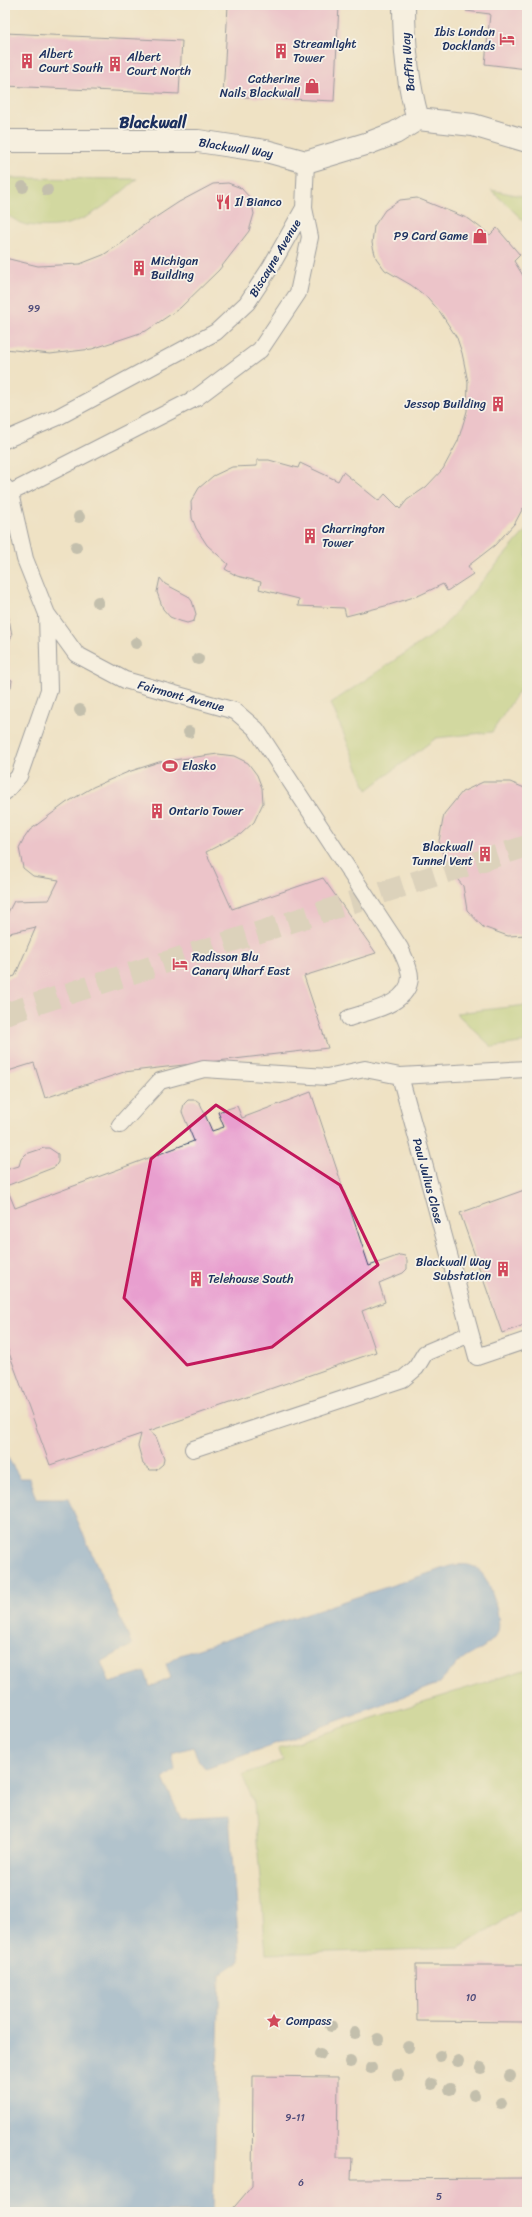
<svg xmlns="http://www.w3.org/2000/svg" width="532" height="2217" font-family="Sriracha,sans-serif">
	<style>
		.green { fill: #b0cd73; stroke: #667e68 }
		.water { fill: #699dd5; stroke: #42669a }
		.building { fill: #e89fcf }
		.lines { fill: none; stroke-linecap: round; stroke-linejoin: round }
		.highway-tunnel { stroke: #c5beb0; stroke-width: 22; stroke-dasharray: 22 11; stroke-linecap: butt }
		.lane-casing { stroke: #3b4a6d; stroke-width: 18 }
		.street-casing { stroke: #3b4a6d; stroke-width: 24 }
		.lane { stroke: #fff; stroke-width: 16 }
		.street { stroke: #fff; stroke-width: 22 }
		.tree { fill: #8f958f }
		.marked { fill: none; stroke: #c2185b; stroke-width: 3; stroke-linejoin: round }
		.labels { text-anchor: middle; stroke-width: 3.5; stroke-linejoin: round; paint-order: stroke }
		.number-label { font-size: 10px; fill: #4e4b7a }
		.poi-label { font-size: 12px; fill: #1b2f5e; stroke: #f7f3e8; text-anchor: start }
		.street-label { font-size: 12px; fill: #1b2f5e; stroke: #f7f3e8 }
		.district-label { font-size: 16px; font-weight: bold; fill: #1b2f5e; stroke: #f7f3e8 }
	</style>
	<rect width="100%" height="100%" fill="#f7f3e8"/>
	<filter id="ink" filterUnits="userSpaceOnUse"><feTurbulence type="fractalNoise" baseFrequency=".025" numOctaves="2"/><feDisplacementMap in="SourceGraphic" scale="8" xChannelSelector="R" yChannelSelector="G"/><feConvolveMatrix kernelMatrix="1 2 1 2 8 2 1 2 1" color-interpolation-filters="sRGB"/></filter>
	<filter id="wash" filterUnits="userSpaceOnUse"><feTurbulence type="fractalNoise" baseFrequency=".012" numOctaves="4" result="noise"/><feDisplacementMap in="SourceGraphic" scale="16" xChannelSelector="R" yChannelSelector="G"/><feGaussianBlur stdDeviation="0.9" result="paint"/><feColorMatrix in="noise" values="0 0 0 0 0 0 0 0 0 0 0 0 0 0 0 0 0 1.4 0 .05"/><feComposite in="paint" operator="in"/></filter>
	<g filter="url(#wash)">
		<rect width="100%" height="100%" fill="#efe2c4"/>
		<path class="green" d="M5,178L137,179C102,209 77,233 27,225C20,224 11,217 5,214Z
			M491,190L527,197V224Z
			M527,529V679L492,732L436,738L367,790L331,703L441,629Z
			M527,1005V1042L492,1047L456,1013Z
			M527,1669V1905L459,1948L266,1954L254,1803L242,1775L283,1760L278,1748Z"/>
		<path class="water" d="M5,1453L20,1478H29L36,1499H68L132,1645L101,1662L110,1683L145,1672L150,1687L171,1678L166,1664L180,1655L454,1565C471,1563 478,1566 487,1581C492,1591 503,1624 497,1634C489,1648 469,1653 457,1664C451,1670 444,1677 438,1684L206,1769L199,1761L193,1747L172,1753L175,1770L163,1779L181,1819L229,1816L240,1961L220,1974L213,2212H5Z"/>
		<g id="blocks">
			<path class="building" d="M228,5H339L334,101L223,96Z
				M467,5H527V69L485,64L490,14L466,11Z
				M5,33L182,41L179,94L5,86Z
				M228,183L241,188L251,199L254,214L249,231L219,270L180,308L146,331L92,349L50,354L5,349V258L38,266L80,264L103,255L122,243L141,227L179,202L213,184Z
				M417,198L469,219L490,235L497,228L520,255L514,261L527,282V510L523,508L515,523L495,545L468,566L473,574L447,591L443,584L420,595L389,605L346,616L344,608L298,606L299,599L259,589L261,582L237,576L225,569L228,564L207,545L196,528L192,518L191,502L199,488L213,476L232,467L257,466V460H269L298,468L300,463L338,481L343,472L379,501L385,494L400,509L407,500L426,487L443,469L458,441L467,411L468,382L462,353L457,338L440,312L428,298L411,285L385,270L376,258L372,243L374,226L385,210L400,200Z
				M160,578L165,584L188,596L192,601L196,614L194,621L187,623L180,621L170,617L163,609L157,592Z
				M6,603L12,635L9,642V670L6,678L12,680L11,687L5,692Z
				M218,754L234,756L248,763L257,775L262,788L263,803L254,822L241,834L206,852L232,909L323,878L376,953L304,976L328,1048L124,1072L45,1098L34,1063L5,1072V979L15,976L36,927L5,934V918L14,901L49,900L59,880L33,876L23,868L19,848L23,840L30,830L66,803L93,787L128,772L159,762Z
				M483,782H510L527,789V935L508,936L483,927L467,910L463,886L447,867L439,841L444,814L462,792Z
				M311,1092L369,1266L400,1255L405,1256L407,1260V1269L403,1273L379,1283L385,1302L362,1311L376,1352L149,1431L156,1437L164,1458L163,1464L156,1470H150L143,1464L138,1446L141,1434L50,1465L5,1342V1170L19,1166L21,1159L26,1154L44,1148H49L58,1154V1162L55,1167L6,1186L15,1208L194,1141L182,1112L184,1104L188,1100H196L200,1103L212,1131L224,1127L218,1112L237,1106L242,1118Z
				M527,1189V1324L502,1333L460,1213Z
				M416,1965H527V2039H524V2022L417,2021Z
				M253,2076L338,2077L337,2158H352L351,2179L527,2178V2212H230L252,2186Z"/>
		</g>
	</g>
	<g filter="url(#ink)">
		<use href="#blocks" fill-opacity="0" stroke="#3b4a6d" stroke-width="1"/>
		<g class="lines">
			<path class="highway-tunnel" d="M5,1014L527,846"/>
			<g class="lane-casing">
				<path id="lane" d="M5,440L56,418L216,332L247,303L270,268L304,208
					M5,487L10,493L25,559L47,614L76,654L125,680L235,711L256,729L400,948C404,957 410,968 410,977C409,1005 369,1011 349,1018
					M10,493L196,398L260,350L298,293L310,237L304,208L306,162
					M5,792L19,776L49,690L47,614
					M400,1076L477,1357L527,1340
					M120,1125L160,1081L204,1069L327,1077L365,1069L400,1076L527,1069
					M193,1449L403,1379L416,1368L425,1353L470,1334"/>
			</g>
			<g class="street-casing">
				<path id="street" d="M404,5C404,43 407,82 418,119
					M5,141H198L266,151L306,162L369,143L395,133L418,119L473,125L527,141"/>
			</g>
			<use href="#lane" class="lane"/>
			<use href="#street" class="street"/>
		</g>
		<g class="tree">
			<circle cx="23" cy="187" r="6"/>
			<circle cx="47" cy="190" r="6"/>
			<circle cx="79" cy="517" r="6"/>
			<circle cx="76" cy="547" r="6"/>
			<circle cx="98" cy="602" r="6"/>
			<circle cx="136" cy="643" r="6"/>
			<circle cx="198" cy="659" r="6"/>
			<circle cx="80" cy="710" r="6"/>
			<circle cx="189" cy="732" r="6"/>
			<circle cx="331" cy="2026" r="6"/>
			<circle cx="355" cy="2033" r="6"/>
			<circle cx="378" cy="2039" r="6"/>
			<circle cx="408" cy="2047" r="6"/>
			<circle cx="320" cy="2054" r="6"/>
			<circle cx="440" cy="2056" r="6"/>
			<circle cx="458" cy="2061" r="6"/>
			<circle cx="350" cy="2062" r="6"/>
			<circle cx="371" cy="2068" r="6"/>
			<circle cx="481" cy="2068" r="6"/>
			<circle cx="398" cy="2075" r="6"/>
			<circle cx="510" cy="2076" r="6"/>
			<circle cx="432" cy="2084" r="6"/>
			<circle cx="450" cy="2089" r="6"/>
			<circle cx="474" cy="2095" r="6"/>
			<circle cx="501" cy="2103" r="6"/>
		</g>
	</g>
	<path d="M0 0H532V2217H0ZM216,1105L340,1185L378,1265L272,1347L187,1365L124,1298L151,1159Z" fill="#efe2c4" fill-opacity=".55" fill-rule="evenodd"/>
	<path class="marked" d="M216,1105L340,1185L378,1265L272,1347L187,1365L124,1298L151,1159Z"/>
	<defs>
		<g id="hotel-bare" transform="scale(1.2)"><path d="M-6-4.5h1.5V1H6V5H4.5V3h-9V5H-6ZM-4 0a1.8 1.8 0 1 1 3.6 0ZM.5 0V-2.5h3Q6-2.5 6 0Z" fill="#d1495b" stroke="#f7f3e8" stroke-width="2.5" paint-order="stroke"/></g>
		<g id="building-bare" transform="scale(1.2)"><path d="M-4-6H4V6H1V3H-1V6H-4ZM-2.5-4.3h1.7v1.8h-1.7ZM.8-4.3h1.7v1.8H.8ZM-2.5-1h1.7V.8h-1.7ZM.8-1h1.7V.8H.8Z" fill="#d1495b" stroke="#f7f3e8" stroke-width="2.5" paint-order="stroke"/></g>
		<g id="shop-bare" transform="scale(1.2)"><path d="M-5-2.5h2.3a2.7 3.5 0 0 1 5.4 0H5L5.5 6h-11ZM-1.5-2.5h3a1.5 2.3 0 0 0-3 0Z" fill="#d1495b" stroke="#f7f3e8" stroke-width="2.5" paint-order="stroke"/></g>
		<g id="restaurant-bare" transform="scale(1.2)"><path d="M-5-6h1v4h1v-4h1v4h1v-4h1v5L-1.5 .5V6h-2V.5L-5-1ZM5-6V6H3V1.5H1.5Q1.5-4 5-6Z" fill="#d1495b" stroke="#f7f3e8" stroke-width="2.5" paint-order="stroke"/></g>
		<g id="stadium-bare" transform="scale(1.2)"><path d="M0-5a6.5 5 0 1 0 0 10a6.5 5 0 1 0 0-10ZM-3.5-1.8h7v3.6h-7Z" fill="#d1495b" stroke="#f7f3e8" stroke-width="2.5" paint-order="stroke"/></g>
		<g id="sight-bare" transform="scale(1.2)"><path d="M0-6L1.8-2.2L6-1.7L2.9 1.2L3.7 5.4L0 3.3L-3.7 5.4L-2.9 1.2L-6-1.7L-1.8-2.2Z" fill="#d1495b" stroke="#f7f3e8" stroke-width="2.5" paint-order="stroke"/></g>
	</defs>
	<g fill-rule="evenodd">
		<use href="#hotel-bare" x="507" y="39"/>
		<use href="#building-bare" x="281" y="51"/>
		<use href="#building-bare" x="27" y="61"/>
		<use href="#building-bare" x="115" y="64"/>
		<use href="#shop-bare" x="312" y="86"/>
		<use href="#restaurant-bare" x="223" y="202"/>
		<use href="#shop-bare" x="480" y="236"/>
		<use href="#building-bare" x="139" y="268"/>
		<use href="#building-bare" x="498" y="404"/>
		<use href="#building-bare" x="310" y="536"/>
		<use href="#stadium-bare" x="170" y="766"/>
		<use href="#building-bare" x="157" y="811"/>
		<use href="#building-bare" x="485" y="854"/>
		<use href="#hotel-bare" x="180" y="964"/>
		<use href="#building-bare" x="503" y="1269"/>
		<use href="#building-bare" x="196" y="1279"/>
		<use href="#sight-bare" x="274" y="2021"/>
	</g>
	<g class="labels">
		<g class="number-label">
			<text x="34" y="312">99</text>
			<text x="471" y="2001">10</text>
			<text x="295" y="2121">9-11</text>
			<text x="301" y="2186">6</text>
			<text x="439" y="2200">5</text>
		</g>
		<g class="poi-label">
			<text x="495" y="36" text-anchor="end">Ibis London<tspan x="495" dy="14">Docklands</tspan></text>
			<text x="293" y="48">Streamlight<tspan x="293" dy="14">Tower</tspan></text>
			<text x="39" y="58">Albert<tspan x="39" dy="14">Court South</tspan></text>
			<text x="127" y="61">Albert<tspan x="127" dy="14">Court North</tspan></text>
			<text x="300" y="83" text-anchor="end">Catherine<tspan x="300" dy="14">Nails Blackwall</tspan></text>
			<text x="235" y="206">Il Bianco</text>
			<text x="468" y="240" text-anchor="end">P9 Card Game</text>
			<text x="151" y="265">Michigan<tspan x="151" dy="14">Building</tspan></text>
			<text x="486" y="408" text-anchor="end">Jessop Building</text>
			<text x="322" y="533">Charrington<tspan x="322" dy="14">Tower</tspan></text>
			<text x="182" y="770">Elasko</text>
			<text x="169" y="815">Ontario Tower</text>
			<text x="473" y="851" text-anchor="end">Blackwall<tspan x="473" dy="14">Tunnel Vent</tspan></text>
			<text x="192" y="961">Radisson Blu<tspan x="192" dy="14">Canary Wharf East</tspan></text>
			<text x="491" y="1266" text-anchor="end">Blackwall Way<tspan x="491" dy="14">Substation</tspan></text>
			<text x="208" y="1283">Telehouse South</text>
			<text x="286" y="2025">Compass</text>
		</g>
		<g class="street-label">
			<text transform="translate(408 62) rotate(-95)" y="4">Baffin Way</text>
			<text transform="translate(236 148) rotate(9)" y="4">Blackwall Way</text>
			<text transform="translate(275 258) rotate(-59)" y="4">Biscayne Avenue</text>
			<text transform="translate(181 696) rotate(15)" y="4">Fairmont Avenue</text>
			<text transform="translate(428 1181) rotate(75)" y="4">Paul Julius Close</text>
		</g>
		<g class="district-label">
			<text x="153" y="128">Blackwall</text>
		</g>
	</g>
	<rect width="532" height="2217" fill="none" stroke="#f7f3e8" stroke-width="20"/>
</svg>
